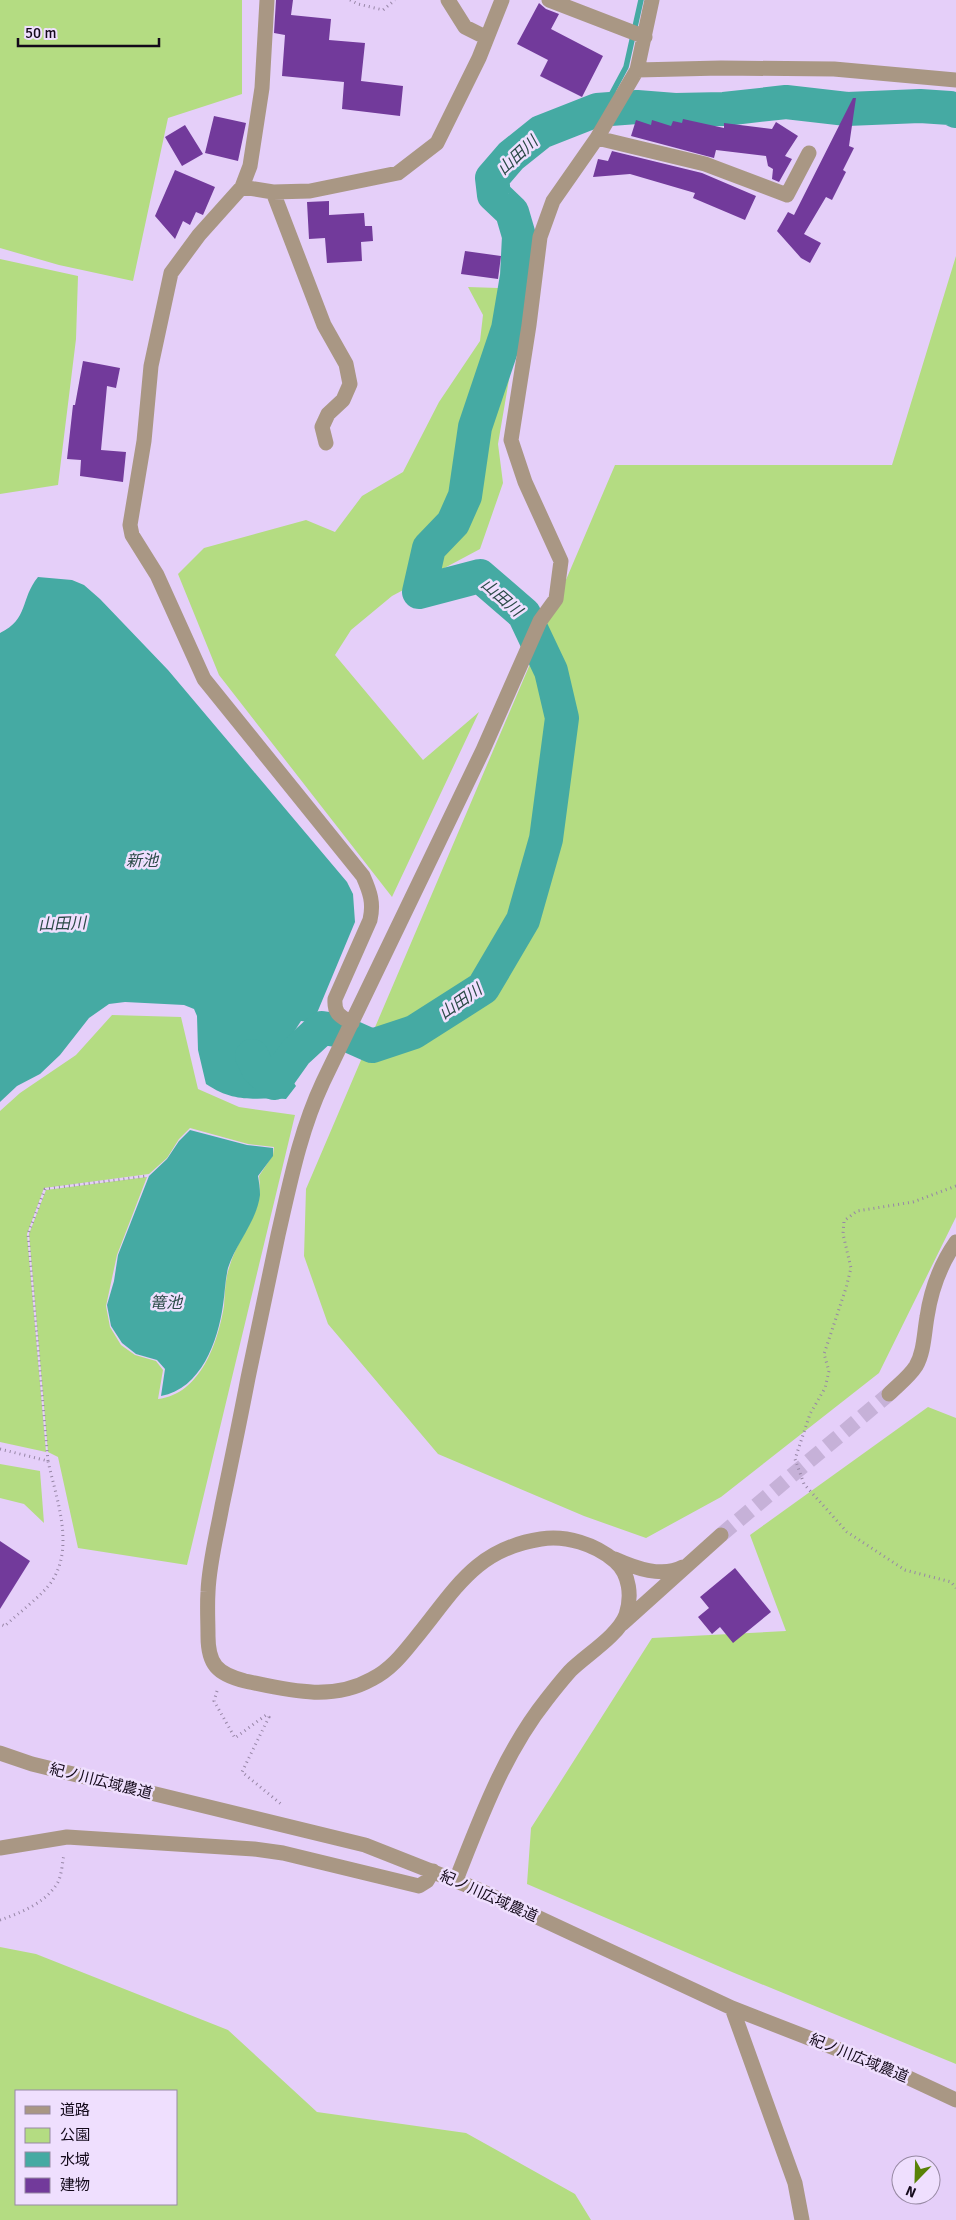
<svg xmlns="http://www.w3.org/2000/svg" width="956" height="2220" font-family="Signika,'Noto Sans JP',sans-serif">
	<style>
		.green { fill: #b4dc82; fill-rule: evenodd }
		.water { fill: #45aaa3 }
		.lines { fill: none; stroke-linecap: round; stroke-linejoin: round }
		.stream { stroke: #45aaa3; stroke-width: 5.5 }
		.river { stroke: #45aaa3; stroke-width: 34 }
		.building { fill: #723a9b }
		.minor-tunnel { stroke: #c6b1d8; stroke-width: 15; stroke-dasharray: 15 8; stroke-linecap: butt }
		.path { stroke: #9786a6; stroke-width: 3; stroke-dasharray: 1 4; stroke-linecap: butt }
		.minor { stroke: #a99784; stroke-width: 15 }
		.labels { text-anchor: middle; stroke-width: 5; stroke-linejoin: round; paint-order: stroke }
		.street-label { font-size: 15px; fill: #13091a; stroke: #efdffe }
		.water-label { font-size: 16px; font-style: italic; fill: #2b4a47; stroke: #efdffe }
	</style>
	<rect width="100%" height="100%" fill="#e5cff9"/>
	<path class="green" d="M0,0H242V94L168,118L133,281L59,265L0,248Z
		M956,256V1217L879,1373L721,1497L646,1538L584,1516L438,1454L328,1324L304,1256L306,1189L615,465H892Z
		M0,259L78,276L76,339L58,485L0,494Z
		M507,270L524,274L514,350L498,444L503,483L480,549L392,596L351,630L335,655L423,760L479,712L392,897L219,675L178,574L204,548L306,520L335,532L362,496L403,472L439,402L480,341L483,315L468,287L498,288Z
		M112,1015L181,1017L198,1089L239,1107L295,1115L187,1565L78,1548L58,1457L48,1452L29,1234L46,1190L147,1177L117,1255L106,1306L110,1327L121,1345L135,1355L156,1361L163,1370L158,1399C201,1394 218,1342 224,1306C225,1293 225,1280 229,1268C239,1232 264,1217 259,1176L273,1155L274,1147L248,1144L190,1128L179,1139L167,1158L149,1174L44,1188L27,1234L46,1452L0,1442V1111L20,1093L76,1055Z
		M928,1407L956,1418V2064L732,1972L527,1884L531,1828L652,1638L786,1631L750,1535Z
		M0,1464L40,1471L44,1523L24,1504L0,1498Z
		M0,1947L36,1954L228,2030L317,2112L466,2133L575,2194L591,2220H0ZM16,2091H176V2204H16Z"/>
	<path class="water" d="M38,577L72,580L84,585L100,599L168,670L347,882L353,894L355,922L317,1013L309,1022L301,1021L273,1064V1070L292,1080L296,1086L286,1099C253,1097 236,1104 206,1084L198,1050L197,1016L194,1009L184,1005L125,1002L109,1004L89,1018L60,1055L40,1074L17,1086L0,1102V633C29,619 20,599 38,577Z
		M190,1130L247,1145L273,1148V1156L258,1176C259,1182 260,1189 260,1195C257,1221 236,1243 228,1268C225,1280 225,1293 223,1305C218,1341 201,1389 161,1396L165,1369L157,1360L136,1354L122,1343L111,1326L107,1305L114,1281L118,1255L149,1176L167,1159L179,1141Z"/>
	<g class="lines">
		<path class="stream" d="M502,167L493,159L520,132L611,95L626,67L641,0"/>
		<path class="river" d="M252,1056L258,1069L274,1083L296,1052L322,1028L336,1030L372,1046L414,1032L483,988L523,920L546,839L562,718L551,671L524,614L480,576L419,592L429,548L453,523L465,496L475,427L508,329L517,276L519,236L512,212L494,195L492,178L511,156L541,132L597,110L637,107L675,110L724,109L786,102L847,109L920,106L950,108L956,111"/>
	</g>
	<path class="building" d="M276,0H293L291,15L331,19L329,40L365,43L361,81L403,86L400,116L342,109L344,82L282,76L285,35L274,33Z
		M539,3L546,9L559,14L551,29L603,56L582,97L540,76L548,60L517,44Z
		M853,98H856L849,146L854,148L843,170L846,172L832,200L826,197L804,234L821,243L810,263L801,258L777,231L788,212L794,215Z
		M214,116L246,123L238,161L205,153Z
		M683,119L724,128V123L772,129L776,122L798,136L785,156L792,159L779,182L772,179L773,169L768,166L766,156L716,150L714,158L631,136L636,120L651,125L652,120L671,126L673,121L682,123Z
		M185,125L203,154L182,166L165,137Z
		M612,151L702,173L756,196L745,220L693,198L695,193L630,174L593,177L598,159L608,161Z
		M175,170L215,187L203,215L196,212L190,225L183,221L175,239L155,216Z
		M329,201V215L364,213L365,226H372L373,241L361,242L362,261L327,263L325,238L309,239L307,202Z
		M465,251L501,256L498,279L461,274Z
		M83,361L120,368L116,388L107,386L101,450L126,452L123,482L80,476L81,460L67,459L73,405H75Z
		M0,1541L30,1561L0,1609Z
		M735,1568L771,1612L733,1643L720,1627L712,1634L698,1617L709,1608L700,1597Z"/>
	<g class="lines">
		<path class="minor-tunnel" d="M721,1535L889,1394"/>
		<path class="path" d="M350,0L358,4L383,10L395,0
			M956,1186L913,1202L857,1211L844,1221L843,1234L851,1268L846,1288L824,1354L829,1371L825,1388L810,1414L795,1459L804,1484L847,1532L905,1570L951,1582L956,1588
			M0,1449L48,1461C56,1498 75,1546 52,1581C43,1595 17,1614 5,1626L0,1624
			M48,1461L28,1234L45,1189L147,1176
			M217,1691L214,1701L235,1738L266,1715L269,1717L242,1772L281,1804
			M0,1920C21,1913 47,1902 58,1882C62,1874 62,1863 64,1855"/>
		<path class="minor" d="M267,0L262,88L250,166L242,187L199,235L171,273L151,366L144,441L130,525L132,535L157,575L204,679L363,876C370,892 374,903 370,920L335,999C334,1014 340,1016 352,1023
			M448,0L465,27L487,38
			M549,0L645,37
			M637,70L721,68L834,69L956,80
			M597,138L705,164L787,195L809,153
			M242,187L273,192L310,191L398,173L437,143L479,58L502,0
			M273,192L324,325L346,364L350,384L343,400L328,414L322,427L326,443
			M889,1394C898,1385 909,1377 916,1366C924,1352 924,1334 927,1317C931,1290 940,1265 956,1242
			M615,1559C635,1568 662,1578 683,1567
			M622,1624L721,1535
			M0,1753L32,1764L365,1845L479,1890L732,2008L896,2072L956,2100
			M0,1848L67,1837L254,1849L283,1853L419,1886L427,1881L433,1871
			M456,1880C481,1817 504,1753 547,1699C554,1690 562,1680 570,1671C586,1655 618,1636 626,1615C632,1597 630,1574 615,1561C595,1544 566,1535 541,1539C474,1549 454,1592 414,1640C402,1655 390,1670 372,1679C331,1702 288,1690 245,1681C217,1674 208,1664 208,1636C208,1621 207,1607 208,1592C209,1564 217,1534 222,1506C231,1463 240,1420 248,1378C258,1330 268,1283 278,1235C290,1183 300,1131 323,1082L483,750L540,621L556,599L561,561L525,482L511,440L529,325L540,237L553,201L597,138L637,70L652,0
			M732,2008L795,2183L802,2220"/>
	</g>
	<g class="labels">
		<g class="street-label">
			<text transform="translate(101 1781) rotate(14)" y="5">紀ノ川広域農道</text>
			<text transform="translate(489 1896) rotate(24)" y="5">紀ノ川広域農道</text>
			<text transform="translate(859 2058) rotate(22)" y="5">紀ノ川広域農道</text>
		</g>
		<g class="water-label">
			<text transform="translate(517 155) rotate(-43)" y="6">山田川</text>
			<text transform="translate(502 597) rotate(41)" y="6">山田川</text>
			<text x="142" y="866">新池</text>
			<text transform="translate(62 923) rotate(-2)" y="6">山田川</text>
			<text transform="translate(460 1001) rotate(-35)" y="6">山田川</text>
			<text x="166" y="1308">篭池</text>
		</g>
	</g>
	<rect x="15" y="2090" width="162" height="115" fill="#efdffe" stroke="#9789a3"/>
	<rect x="25" y="2106" width="25" height="8" fill="#a99784" stroke="#9789a3"/>
	<text x="60" y="2115" font-size="15" fill="#13091a">道路</text>
	<rect x="25" y="2128" width="25" height="15" fill="#b4dc82" stroke="#9789a3"/>
	<text x="60" y="2140" font-size="15" fill="#13091a">公園</text>
	<rect x="25" y="2152" width="25" height="15" fill="#45aaa3" stroke="#9789a3"/>
	<text x="60" y="2165" font-size="15" fill="#13091a">水域</text>
	<rect x="25" y="2178" width="25" height="15" fill="#723a9b" stroke="#9789a3"/>
	<text x="60" y="2190" font-size="15" fill="#13091a">建物</text>
	<g transform="translate(916 2180) rotate(203)"><circle r="24" fill="#efdffe" stroke="#9789a3"/>
	<path d="M0-4L9 19L0 12L-9 19Z" fill="#598206"/>
	<text y="-8" font-size="14" font-weight="bold" text-anchor="middle" fill="#13091a">N</text>
	</g>
	<path d="M18 38v8h141v-8" fill="none" stroke="#13091a" stroke-width="2.5"/>
	<text x="25" y="38" font-size="15" fill="#13091a" stroke="#efdffe" stroke-width="4" paint-order="stroke">50 m</text>
</svg>
